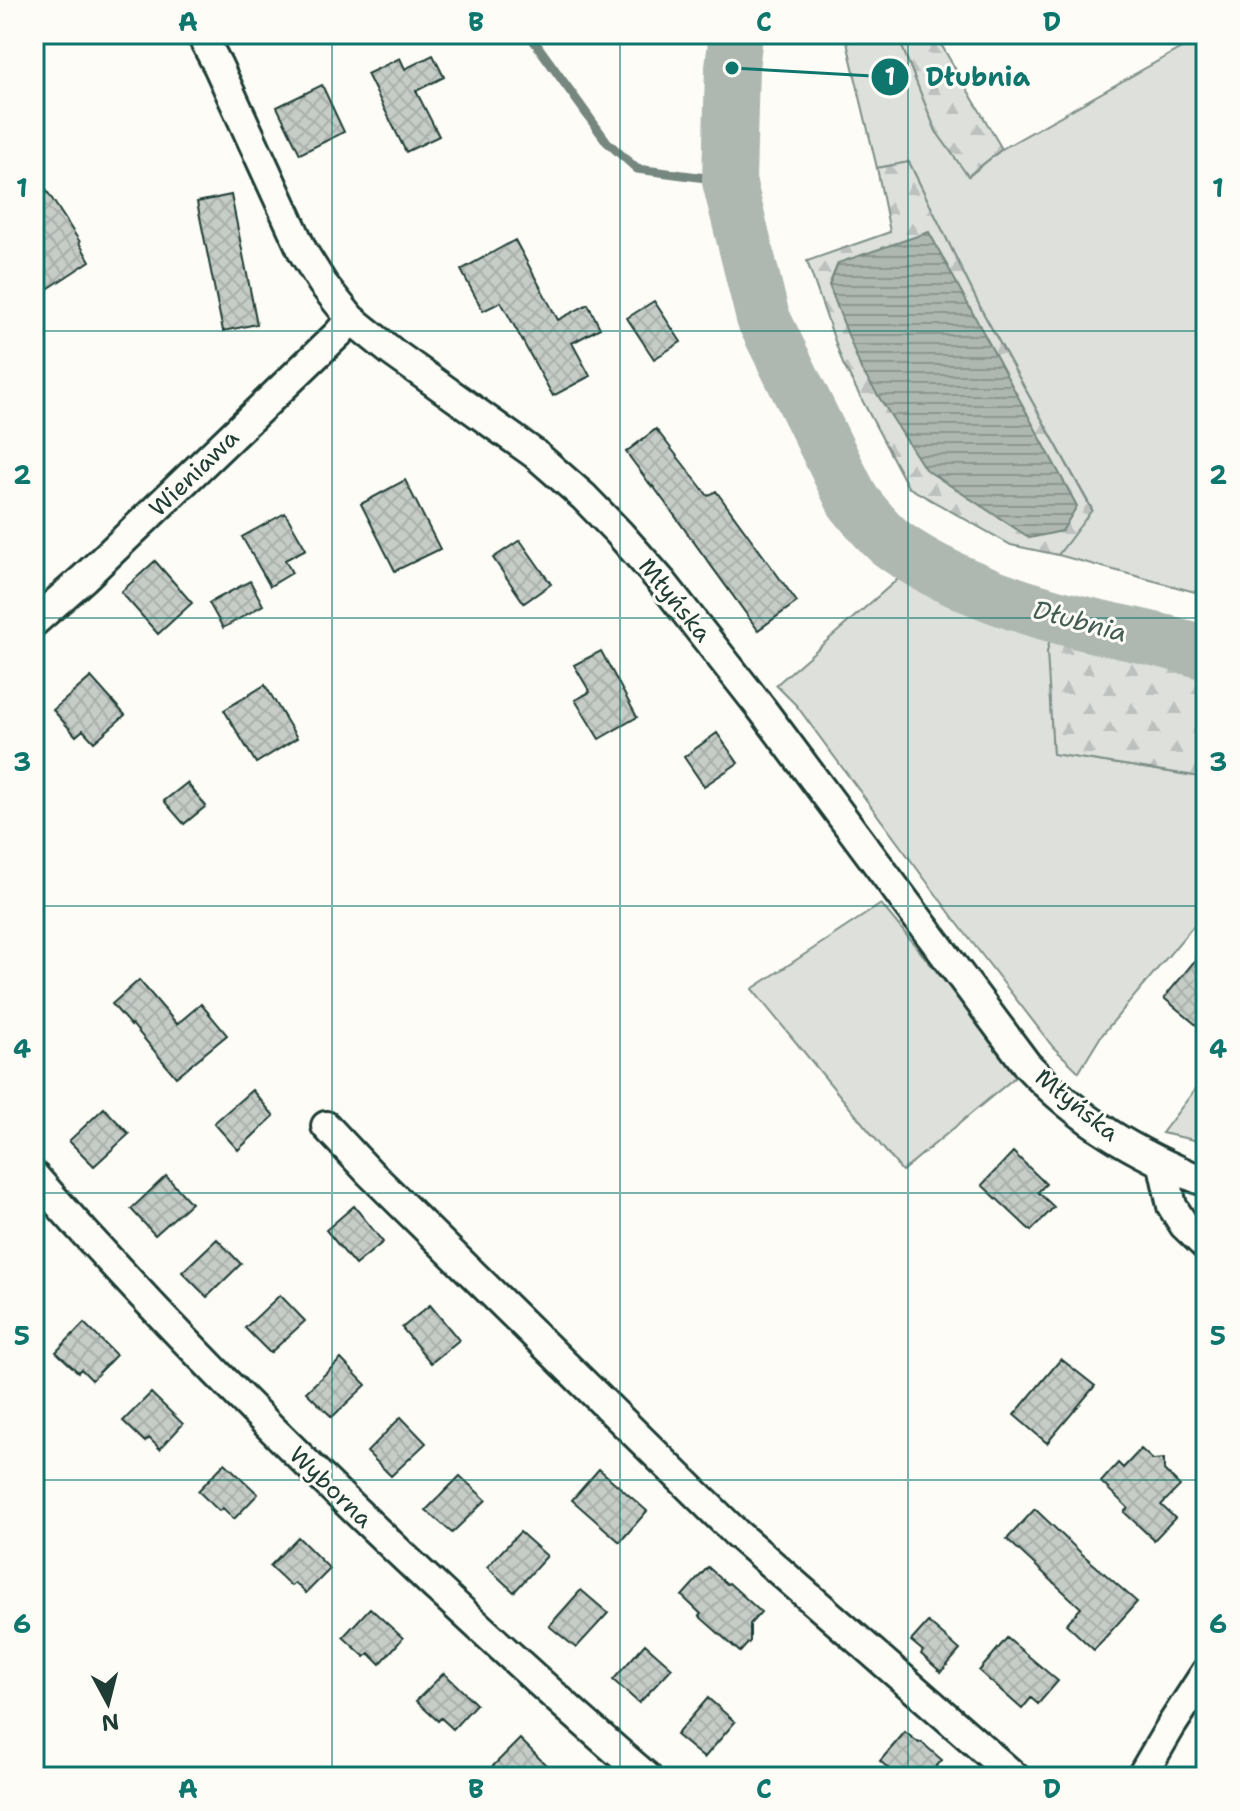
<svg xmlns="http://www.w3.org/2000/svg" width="1240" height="1811" font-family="'Shantell Sans',sans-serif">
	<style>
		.grass { fill: #dde0db; stroke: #7e8e88; stroke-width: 2 }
		.forest { fill: url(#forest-firs); stroke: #7e8e88; stroke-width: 2 }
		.water { fill: url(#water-rules); stroke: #75877f; stroke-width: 2 }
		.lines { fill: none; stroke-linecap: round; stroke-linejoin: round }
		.stream { stroke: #75877f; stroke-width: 9 }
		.river { stroke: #aeb8b1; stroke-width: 54 }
		.building { fill: url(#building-cross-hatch); stroke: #1f3d34; stroke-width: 2 }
		.minor-casing { stroke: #1f3d34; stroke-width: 34 }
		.minor { stroke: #fdfcf7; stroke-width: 28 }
		.grid { fill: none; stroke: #0f766e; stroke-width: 2; stroke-opacity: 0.55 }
		.labels { text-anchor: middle; stroke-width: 6; stroke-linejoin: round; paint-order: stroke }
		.street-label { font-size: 24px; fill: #1f3d34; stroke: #fdfcf7 }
		.water-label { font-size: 26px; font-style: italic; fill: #435c53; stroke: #fdfcf7 }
		.leader { fill: none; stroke: #0f766e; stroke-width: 3 }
		.callout-dot { fill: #0f766e; stroke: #fdfcf7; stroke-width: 3 }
		.mark-label { font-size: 24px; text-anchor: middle; font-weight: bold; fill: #fff }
		.callout-label { font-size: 26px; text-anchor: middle; font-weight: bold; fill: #0f766e; stroke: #fdfcf7; stroke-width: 6; stroke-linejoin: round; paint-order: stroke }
		.neatline { fill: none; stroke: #0f766e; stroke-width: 3 }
		.grid-label { font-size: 26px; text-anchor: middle; font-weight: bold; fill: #0f766e }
	</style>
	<defs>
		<pattern id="forest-firs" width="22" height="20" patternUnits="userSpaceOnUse" patternTransform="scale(2)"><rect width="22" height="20" fill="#dde0db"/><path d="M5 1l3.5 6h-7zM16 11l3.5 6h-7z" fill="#bdc1bd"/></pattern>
		<pattern id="water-rules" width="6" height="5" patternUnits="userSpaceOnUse" patternTransform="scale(2)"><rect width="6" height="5" fill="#aeb8b1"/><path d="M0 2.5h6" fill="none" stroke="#8d9791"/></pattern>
		<pattern id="building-cross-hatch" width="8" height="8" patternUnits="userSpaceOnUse" patternTransform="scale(2)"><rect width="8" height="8" fill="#c6cdc7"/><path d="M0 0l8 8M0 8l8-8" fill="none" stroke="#aab1ac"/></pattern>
	</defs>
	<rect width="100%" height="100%" fill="#fdfcf7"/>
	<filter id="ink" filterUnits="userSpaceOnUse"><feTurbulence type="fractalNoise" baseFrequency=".0125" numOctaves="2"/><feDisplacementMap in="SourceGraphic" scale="16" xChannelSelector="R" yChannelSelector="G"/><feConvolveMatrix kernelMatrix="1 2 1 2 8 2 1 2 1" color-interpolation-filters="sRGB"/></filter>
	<g filter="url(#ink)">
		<path class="grass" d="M845,34H897L936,131L969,176L1002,149L1206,34V595L1058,555L1092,509L982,311L909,162L877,168Z
			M898,579L1050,640L1048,652L1053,754L1201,777L1206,775V911L1101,1036L1079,1072L1053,1047L958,924L796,705L776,685Z
			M881,904L1020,1073L902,1171L752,989Z
			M1206,1075V1145L1194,1140L1162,1133Z"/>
		<path class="forest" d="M897,34H935L1002,149L968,176L936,131Z
			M909,162L982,311L1092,510L1058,555L1011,545L908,487L843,364L807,261L890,232L877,168Z
			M1059,596L1206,630V775L1202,777L1053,754L1047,652Z"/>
		<path class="water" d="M929,232L1077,506L1062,531L1030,538L925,469L861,369L829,285L838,263Z"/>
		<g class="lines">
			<path class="stream" d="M529,34L607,142L637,169L729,181"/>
			<path class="river" d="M736,34L732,68L729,181L763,318L853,501C865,516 876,530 890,542C930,573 996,599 1045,613C1098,629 1153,636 1206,653"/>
		</g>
		<path class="building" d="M433,55L444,77L416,91L439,136L406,152L367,74L400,58L405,69Z
			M322,85L344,132L300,154L277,107Z
			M34,171L80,242L79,243L90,261L34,298Z
			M231,195L257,324L223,331L197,202Z
			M515,240L558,320L588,304L600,328L572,343L590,376L553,396L501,302L483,311L461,270Z
			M654,301L681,342L654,359L627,318Z
			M656,429L708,496L716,491L797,602L758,630L653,486L652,487L626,452Z
			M405,480L440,549L395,571L361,504Z
			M285,513L306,549L285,560L292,573L270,586L242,537Z
			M520,540L551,584L524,603L493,558Z
			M155,561L192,603L158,634L121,592Z
			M250,581L263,605L223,628L209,603Z
			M601,651L637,717L599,739L575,700L590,692L574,665Z
			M91,677L125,715L94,742L83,730L76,736L53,710Z
			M265,685L297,738L256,763L224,710Z
			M717,733L738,763L704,786L684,757Z
			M187,783L206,806L184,824L164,801Z
			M1206,947V1033L1164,998Z
			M139,980L177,1024L201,1004L227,1035L176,1077L132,1024L131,1026L112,1004Z
			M252,1090L274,1116L238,1150L214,1123Z
			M104,1108L129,1134L94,1166L69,1141Z
			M1013,1152L1046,1184L1038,1192L1054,1207L1031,1231L982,1185Z
			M166,1176L191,1203L155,1235L131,1209Z
			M354,1206L383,1242L355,1265L326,1230Z
			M217,1239L241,1264L207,1297L182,1272Z
			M280,1295L305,1321L270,1353L245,1328Z
			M430,1305L459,1340L431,1363L402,1328Z
			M84,1323L116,1355L92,1380L81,1369L78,1372L56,1352Z
			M341,1359L366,1385L332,1417L306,1392Z
			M1061,1359L1095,1386L1047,1443L1014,1415Z
			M151,1393L183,1424L160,1449L149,1438L145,1442L123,1421Z
			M401,1417L426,1443L391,1476L367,1452Z
			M1141,1449L1153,1460L1164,1459V1470L1180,1486L1161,1505L1175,1518L1154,1540L1124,1512L1128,1508L1101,1482L1118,1463L1123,1468Z
			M225,1463L258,1494L234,1519L223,1508L219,1511L198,1491Z
			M599,1469L647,1511L620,1542L572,1500Z
			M460,1476L486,1500L452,1533L426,1510Z
			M1035,1509L1081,1553L1137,1602L1094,1650L1066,1624L1081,1608L1007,1539Z
			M520,1532L547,1556L514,1592L487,1567Z
			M298,1537L330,1569L306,1593L295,1583L291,1586L270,1566Z
			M708,1567L727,1584L729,1583L761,1612L750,1624V1641L740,1652L699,1616L701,1614L682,1596Z
			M581,1590L608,1613L576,1648L549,1626Z
			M370,1608L403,1638L380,1664L369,1653L365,1657L343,1637Z
			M928,1622L960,1650L941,1672L921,1654L923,1651L911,1641Z
			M1007,1638L1058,1681L1038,1704L1031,1698L1022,1709L979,1671Z
			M645,1644L672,1668L639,1703L613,1680Z
			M444,1673L476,1704L453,1729L441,1718L438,1721L416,1701Z
			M708,1698L735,1722L704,1758L676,1735Z
			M905,1732L919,1743L921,1742L942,1760L927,1777H898L880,1761Z
			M520,1739L558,1777H482Z"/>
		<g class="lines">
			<g class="minor-casing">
				<path id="minor" d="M201,34L218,66L303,252L323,284L351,319L392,352L535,454L584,497L619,533L662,582L761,708L1027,1065C1081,1122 1134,1153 1206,1182
					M34,622L84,578L338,334L351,319
					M326,1126L370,1173L736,1533L1015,1777
					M1163,1165L1172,1206L1184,1225L1206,1246
					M34,1176C160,1320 296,1456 436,1587C505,1651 575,1716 647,1777
					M1141,1777L1171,1726L1206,1672"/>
			</g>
			<use href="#minor" class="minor"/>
		</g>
	</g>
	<path class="grid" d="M332,34V1777M620,34V1777M908,34V1777M34,331H1206M34,618H1206M34,906H1206M34,1193H1206M34,1480H1206"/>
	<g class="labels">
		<g class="street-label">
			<text transform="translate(194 473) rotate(-44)" y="8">Wieniawa</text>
			<text transform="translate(675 600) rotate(51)" y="8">Młyńska</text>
			<text transform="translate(1077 1105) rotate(39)" y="8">Młyńska</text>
			<text transform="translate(331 1487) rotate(44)" y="8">Wyborna</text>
		</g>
		<g class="water-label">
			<text transform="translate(1080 621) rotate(15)" y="9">Dłubnia</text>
		</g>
	</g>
	<path class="leader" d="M732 68L890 77"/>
	<g class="callout-dot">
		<circle cx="732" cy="68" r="8"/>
		<circle cx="890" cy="77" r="20"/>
	</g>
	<g class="mark-label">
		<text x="890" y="85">1</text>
	</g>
	<g class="callout-label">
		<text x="978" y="86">Dłubnia</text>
	</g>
	<rect width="1240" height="1811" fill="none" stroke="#fdfcf7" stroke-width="88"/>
	<g transform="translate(108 1703) rotate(173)" stroke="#fdfcf7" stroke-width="6" paint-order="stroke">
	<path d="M0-6L14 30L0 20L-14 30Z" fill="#1f3d34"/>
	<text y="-12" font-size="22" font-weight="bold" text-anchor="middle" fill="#1f3d34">N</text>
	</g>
	<rect x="44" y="44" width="1152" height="1723" class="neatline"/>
	<g class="grid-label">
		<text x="188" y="31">A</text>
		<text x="476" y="31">B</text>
		<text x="764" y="31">C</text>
		<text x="1052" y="31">D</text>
		<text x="22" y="197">1</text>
		<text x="1218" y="197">1</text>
		<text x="22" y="484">2</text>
		<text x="1218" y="484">2</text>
		<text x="22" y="771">3</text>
		<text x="1218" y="771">3</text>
		<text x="22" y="1058">4</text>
		<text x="1218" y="1058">4</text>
		<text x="22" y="1345">5</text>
		<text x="1218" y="1345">5</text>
		<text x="22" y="1633">6</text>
		<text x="1218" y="1633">6</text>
		<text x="188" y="1798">A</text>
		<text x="476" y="1798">B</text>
		<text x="764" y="1798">C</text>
		<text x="1052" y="1798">D</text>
	</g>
</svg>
